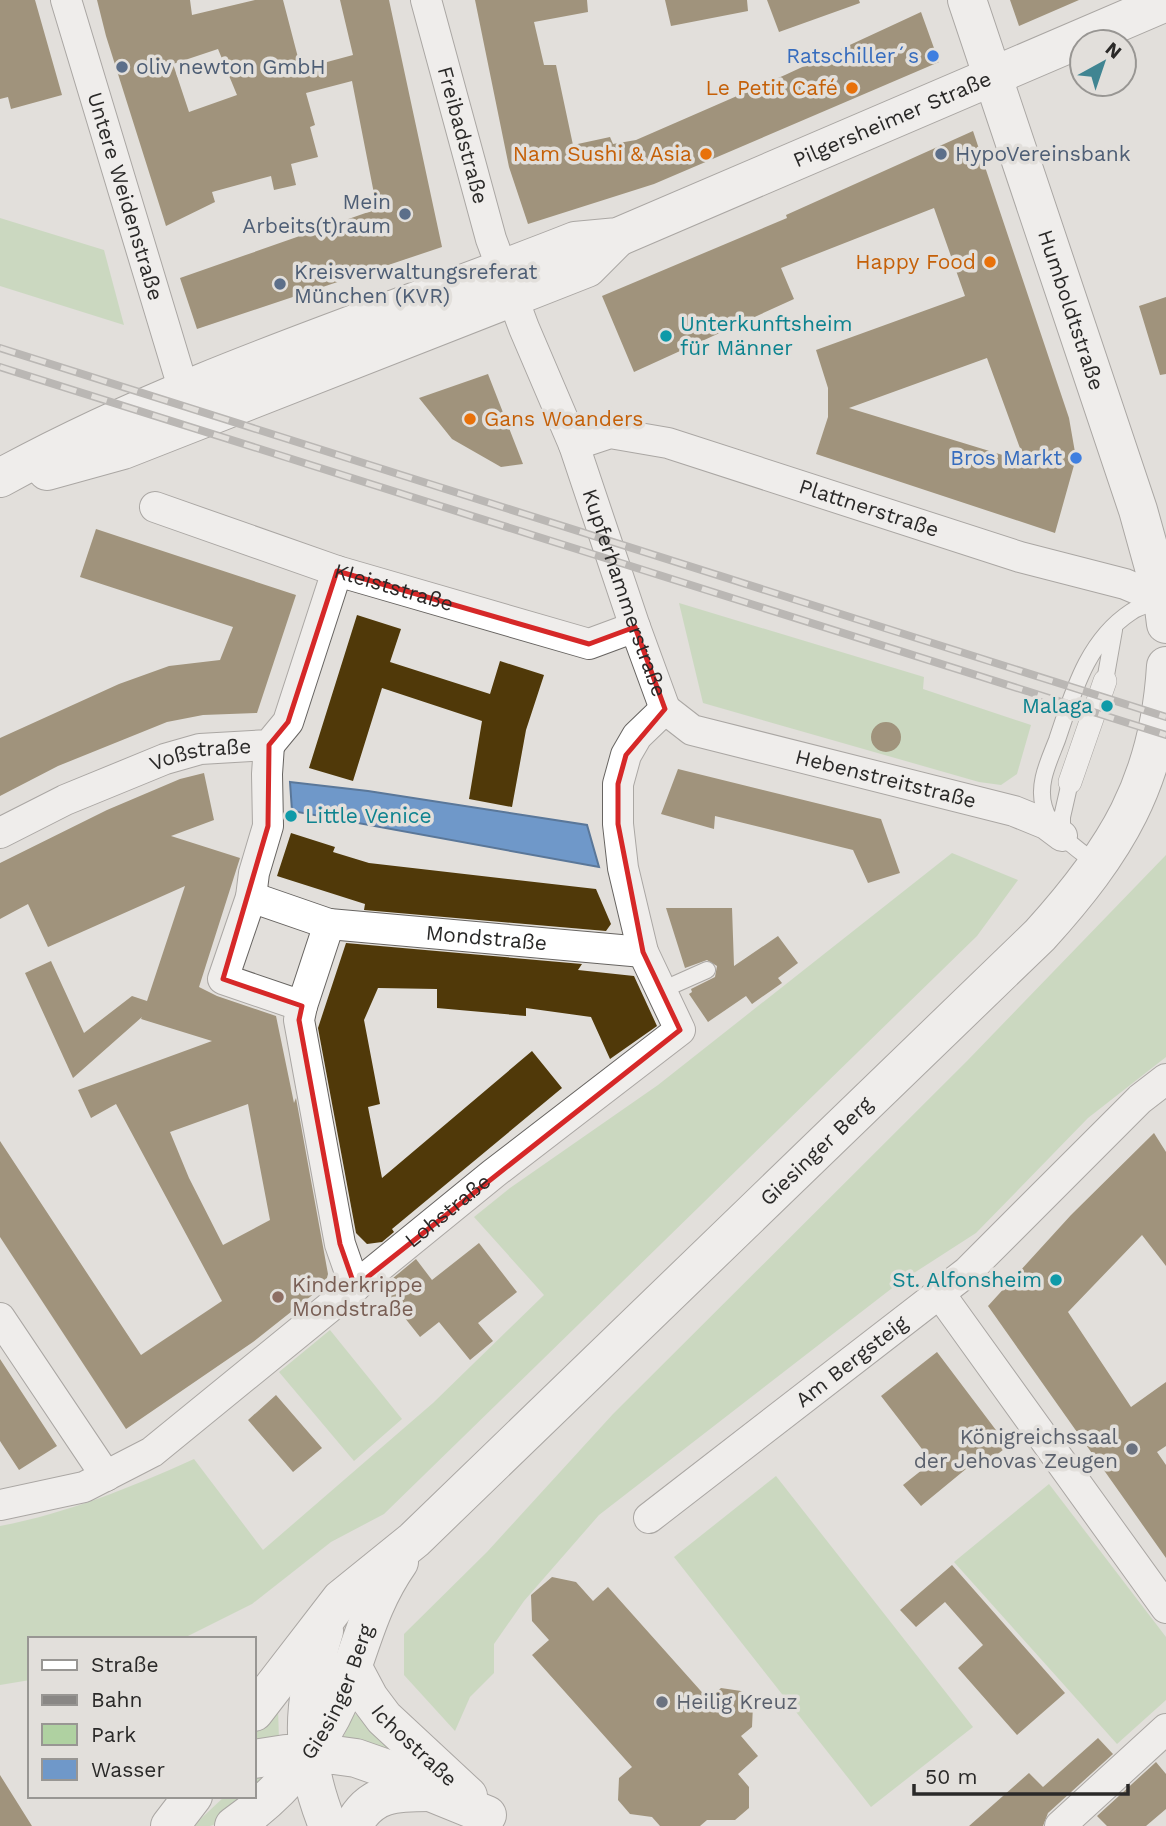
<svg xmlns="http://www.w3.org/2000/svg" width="1166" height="1826" font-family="'Work Sans',sans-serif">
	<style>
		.green { fill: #afd1a1 }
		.water { fill: #6f98c9; stroke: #5a7799; stroke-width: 2 }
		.building { fill: #503909; fill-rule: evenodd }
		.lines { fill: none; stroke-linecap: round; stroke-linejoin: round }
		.service-casing { stroke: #676461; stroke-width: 18 }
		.pedestrian-casing { stroke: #676461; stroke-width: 24 }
		.minor-casing { stroke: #676461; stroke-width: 32 }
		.tertiary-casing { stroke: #676461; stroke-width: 40 }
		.secondary-casing { stroke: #676461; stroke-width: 40 }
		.service { stroke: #fff; stroke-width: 16 }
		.pedestrian { stroke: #fff; stroke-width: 23 }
		.minor { stroke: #fff; stroke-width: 30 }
		.tertiary { stroke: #fff; stroke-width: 38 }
		.secondary { stroke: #fff; stroke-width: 38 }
		.rail-casing { stroke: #898785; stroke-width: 8 }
		.rail { stroke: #e2dfdb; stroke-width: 5; stroke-dasharray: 16; stroke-linecap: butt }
		.marked { fill: none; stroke: #d62828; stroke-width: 5; stroke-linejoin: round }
		.shop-dot { fill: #3f7fe0; stroke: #e2dfdb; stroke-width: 2.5 }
		.service-dot { fill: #5c6f8a; stroke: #e2dfdb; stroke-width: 2.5 }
		.food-dot { fill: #e8710a; stroke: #e2dfdb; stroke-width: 2.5 }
		.culture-dot { fill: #0f9aa8; stroke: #e2dfdb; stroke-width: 2.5 }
		.education-dot { fill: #8d6e63; stroke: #e2dfdb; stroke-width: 2.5 }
		.worship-dot { fill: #6b7280; stroke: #e2dfdb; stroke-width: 2.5 }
		.labels { text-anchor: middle; stroke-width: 7; stroke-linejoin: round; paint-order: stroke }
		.shop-label { font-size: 21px; fill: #366cbe; stroke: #e2dfdb; text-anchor: end }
		.service-label { font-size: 21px; fill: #4e5e75; stroke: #e2dfdb; text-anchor: start }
		.food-label { font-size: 21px; fill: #c56008; stroke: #e2dfdb; text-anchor: end }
		.street-label { font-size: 21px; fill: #2a2928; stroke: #e2dfdb }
		.culture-label { font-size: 21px; fill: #0d838f; stroke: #e2dfdb; text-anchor: start }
		.education-label { font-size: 21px; fill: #785e54; stroke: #e2dfdb; text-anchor: start }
		.worship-label { font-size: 21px; fill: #5b616d; stroke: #e2dfdb; text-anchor: end }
	</style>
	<rect width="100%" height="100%" fill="#e2dfdb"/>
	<path class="green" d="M0,218L104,250L124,325L0,286Z
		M679,603L924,677L923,689L1031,725L1017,774L1001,785L979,782L703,703Z
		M952,853L1018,880L977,936L384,1514L331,1542L252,1604L182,1639H30V1680L0,1685V1526C68,1513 132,1487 194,1459L263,1550L433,1403L544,1295L474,1217L510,1188L658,1085Z
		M1166,855V1057L1088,1118L976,1233L900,1282L599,1515L524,1601L494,1644V1673L470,1697L455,1731L404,1675V1634L487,1552L613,1414L967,1061Z
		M330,1330L402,1419L354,1461L279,1372Z
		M776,1476L973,1727L871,1807L674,1557Z
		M1049,1484L1166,1637V1700L1117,1744L954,1562Z
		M272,1707L278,1709L279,1739L258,1741L254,1739V1732Z
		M354,1713L393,1745L388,1752L343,1738Z
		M269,1771L273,1773L274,1778C265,1789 223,1823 210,1826C205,1826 198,1826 193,1826L225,1796H254V1777Z"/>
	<path class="water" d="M290,782L368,791L587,825L599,867L292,811Z"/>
	<path class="building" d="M0,0H35L62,95L11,109L8,97L0,99Z
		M97,0H190L192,15L255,0H283L301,69L353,55L340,0H389L442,247L197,329L180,278L377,209L352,81L306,93L315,125L310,127L318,157L291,164L296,185L274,190L271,176L212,192L215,202L166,226L106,36ZM218,49L237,95L189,112L173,64Z
		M475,0H587L588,12L534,22L544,65H556L573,145L610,137L613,144L636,140L785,75L921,12L939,62L654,184L528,224L509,167Z
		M665,0H747L748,11L671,26Z
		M767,0H859L860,3L779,32Z
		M1010,0H1079L1019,26Z
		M973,131L1069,418L1076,458L1055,533L816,454L828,417V388L816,350L965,296L934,208L781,268L794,299L634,372L602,296L787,218L786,215ZM987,358L1025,462L849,408Z
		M1166,297V374L1160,375L1139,306Z
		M488,374L523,464L501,467L452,439L419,398Z
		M96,529L296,595L257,713L203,715L167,722L58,766L0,796V738L119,684L169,666L220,660L233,627L80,577Z
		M357,615L401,629L390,662L490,694L500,661L544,675L526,730L512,807L469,799L482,721L382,688L353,781L309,768Z
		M871 737a15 15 0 1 1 30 0a15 15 0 1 1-30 0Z
		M678,769L881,819L900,873L868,883L853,850L715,816L714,829L661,814Z
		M204,773L214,820L171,836L240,858L199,987L217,996L276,1016L294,1103L296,1098L328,1274L325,1285L253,1342L126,1429L0,1237V1141L141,1355L222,1301L116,1104L91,1118L78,1090L212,1041L141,1019L142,1017L73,1078L25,973L51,961L84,1033L132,996L147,1001L185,886L48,947L28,904L0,919V863L107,810L180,779ZM248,1104L270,1220L223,1245L189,1178L170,1132Z
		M291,833L335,847L333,852L369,863L596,889L611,924L606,931L364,910L365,904L277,876Z
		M666,908H732L734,966L778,936L798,963L778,978L782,983L752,1004L746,996L708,1022L689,994L692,992L691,989L715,977L717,966L707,960L685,968Z
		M346,943L582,964L578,970L634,976L657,1026L610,1059L591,1017L526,1008V1016L437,1008V989L378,988L364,1020L380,1104L368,1107L382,1178L532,1051L562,1088L392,1229L394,1232L382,1242L367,1244L356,1233L318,1028Z
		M1154,1133L1166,1152V1266L1142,1235L1068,1312L1131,1407L1166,1382V1446L1157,1452L1166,1465V1558L988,1306L1071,1215Z
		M479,1243L517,1292L478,1323L493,1341L470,1360L439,1322L420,1337L381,1288L416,1259L432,1280Z
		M937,1352L1008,1446L977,1470L972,1464L921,1506L903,1485L932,1462L881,1396Z
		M0,1359L57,1446L19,1470L0,1441Z
		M276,1395L322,1448L293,1472L248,1420Z
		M952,1565L1065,1693L1017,1735L958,1668L983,1645L945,1602L916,1627L900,1610Z
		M552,1577L576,1582L593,1601L608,1587L708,1699L721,1688L741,1691L753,1705L752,1727L741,1736L758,1756L738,1774L749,1787V1808L735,1820H707L700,1826H660L652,1817L630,1814L618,1800L619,1778L632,1767L532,1655L549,1640L532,1621L531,1595Z
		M1098,1738L1113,1754L1048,1813L1043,1826H969L1029,1773L1043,1787Z
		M1156,1762L1166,1774V1809L1146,1826H1107L1097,1816Z
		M0,1775L32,1826H0Z"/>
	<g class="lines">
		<g class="service-casing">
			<path id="service" d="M1105,681L1114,630
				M1062,836V817L1070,782
				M1098,865C1078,849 1051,833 1044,807C1037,784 1049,761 1057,740C1073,693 1087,641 1131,612C1139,606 1152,604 1161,600
				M662,990L707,970"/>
		</g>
		<g class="pedestrian-casing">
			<path id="pedestrian" d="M1070,782L1105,681"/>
		</g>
		<g class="minor-casing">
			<g id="minor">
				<path id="s1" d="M66,0L184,391"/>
				<path id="s2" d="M426,0L491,239L524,328L574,445L635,627L665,709"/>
				<path id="s3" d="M574,445L610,433L668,443L1020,557L1125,584L1163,600"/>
				<path id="s4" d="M155,507L337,571L589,644L635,627"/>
				<path id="s5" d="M665,709L692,730L1014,811L1046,824L1062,836"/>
				<path id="s6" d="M0,833L65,800L165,759L200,749L269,745L288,722L337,571"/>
				<path d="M251,897L329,924L302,1006L223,979Z"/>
				<path d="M251,897L254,873L268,826L267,774L269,745"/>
				<path id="s7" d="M329,924L643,952"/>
				<path d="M302,1006L299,1020L340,1244L355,1287"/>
				<path d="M940,1294L1166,1608"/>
				<path d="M0,1318L106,1476"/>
				<path id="s8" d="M0,1505L84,1487L152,1452L493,1174L680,1030L643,952L623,868L618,824V784L626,755L637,736L665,709"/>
				<path id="s9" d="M649,1518L967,1272L1140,1099L1166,1079"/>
				<path d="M1060,1826L1166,1729"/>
			</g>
		</g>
		<g class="tertiary-casing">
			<g id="tertiary">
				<path d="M47,471L123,450L587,268L618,237"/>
				<path id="s10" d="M0,478C182,378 383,317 575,241L618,237L1166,2"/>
			</g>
		</g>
		<g class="secondary-casing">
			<g id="secondary">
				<path id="s11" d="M967,0L1138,510L1163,600L1166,624"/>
				<path d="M324,1631C302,1704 299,1754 328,1826"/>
				<path id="s12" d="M352,1666L369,1698L384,1718L468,1796"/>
				<path id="s13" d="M254,1712L341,1599L414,1540L1040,935C1116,851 1159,782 1166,666"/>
				<path d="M254,1759L286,1754L334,1755L356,1758L393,1771L430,1792L487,1815"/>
				<path d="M170,1826L193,1796"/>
				<path id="s14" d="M234,1826C280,1794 317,1751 340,1699C361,1650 367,1608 399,1562"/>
				<path d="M353,1826C370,1792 396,1792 430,1792"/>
			</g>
		</g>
		<use href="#service" class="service"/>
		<use href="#pedestrian" class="pedestrian"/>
		<use href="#minor" class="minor"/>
		<use href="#tertiary" class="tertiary"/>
		<use href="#secondary" class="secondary"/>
		<g class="rail-casing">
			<path id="rail" d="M0,348L1166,717
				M0,367L1166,735"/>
		</g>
		<use href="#rail" class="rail"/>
	</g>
	<path d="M0 0H1166V1826H0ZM337,571L589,644L635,627L665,709L626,755L618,784V824L643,952L680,1030L355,1287L340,1244L299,1020L302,1006L223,979L268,826L269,745L288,722Z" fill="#e2dfdb" fill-opacity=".55" fill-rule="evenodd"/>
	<path class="marked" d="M337,571L589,644L635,627L665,709L626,755L618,784V824L643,952L680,1030L355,1287L340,1244L299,1020L302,1006L223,979L268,826L269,745L288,722Z"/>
	<g class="shop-dot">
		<circle cx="933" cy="56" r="7"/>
		<circle cx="1076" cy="458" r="7"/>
	</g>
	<g class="service-dot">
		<circle cx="122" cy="67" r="7"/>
		<circle cx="941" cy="154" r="7"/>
		<circle cx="405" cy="214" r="7"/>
		<circle cx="280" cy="284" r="7"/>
	</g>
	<g class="food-dot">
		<circle cx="852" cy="88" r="7"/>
		<circle cx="706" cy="154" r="7"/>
		<circle cx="990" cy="262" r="7"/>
		<circle cx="470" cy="419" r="7"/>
	</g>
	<g class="culture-dot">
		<circle cx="666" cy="336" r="7"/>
		<circle cx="1107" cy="706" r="7"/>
		<circle cx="291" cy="816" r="7"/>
		<circle cx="1056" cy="1280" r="7"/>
	</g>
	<circle class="education-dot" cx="278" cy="1297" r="7"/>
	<g class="worship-dot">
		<circle cx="1132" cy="1449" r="7"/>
		<circle cx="662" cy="1702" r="7"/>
	</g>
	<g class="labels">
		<g class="shop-label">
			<text x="919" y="63">Ratschiller´s</text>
			<text x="1062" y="465">Bros Markt</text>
		</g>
		<g class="service-label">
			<text x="136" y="74">oliv newton GmbH</text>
			<text x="955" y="161">HypoVereinsbank</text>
			<text x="391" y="209" text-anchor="end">Mein<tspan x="391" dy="24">Arbeits(t)raum</tspan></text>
			<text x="294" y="279">Kreisverwaltungsreferat<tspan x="294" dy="24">München (KVR)</tspan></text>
		</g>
		<g class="food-label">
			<text x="838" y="95">Le Petit Café</text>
			<text x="692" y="161">Nam Sushi &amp; Asia</text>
			<text x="976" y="269">Happy Food</text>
			<text x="484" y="426" text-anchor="start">Gans Woanders</text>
		</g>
		<g class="street-label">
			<text dy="7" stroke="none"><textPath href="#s10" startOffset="964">Pilgersheimer Straße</textPath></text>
			<text dy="7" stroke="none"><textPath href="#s2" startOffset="140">Freibadstraße</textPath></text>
			<text dy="7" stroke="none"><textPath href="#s1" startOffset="205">Untere Weidenstraße</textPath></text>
			<text dy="7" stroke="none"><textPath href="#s11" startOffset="327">Humboldtstraße</textPath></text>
			<text dy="7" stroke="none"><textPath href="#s3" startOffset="308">Plattnerstraße</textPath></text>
			<text dy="7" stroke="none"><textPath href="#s4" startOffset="252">Kleiststraße</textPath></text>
			<text dy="7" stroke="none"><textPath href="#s2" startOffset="626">Kupferhammerstraße</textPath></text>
			<text dy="7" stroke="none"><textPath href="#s6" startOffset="217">Voßstraße</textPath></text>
			<text dy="7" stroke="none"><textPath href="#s5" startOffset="234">Hebenstreitstraße</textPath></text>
			<text dy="7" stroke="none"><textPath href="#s7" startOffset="158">Mondstraße</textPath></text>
			<text dy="7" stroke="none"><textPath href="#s13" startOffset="796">Giesinger Berg</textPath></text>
			<text dy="7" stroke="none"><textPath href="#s8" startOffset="544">Lohstraße</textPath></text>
			<text dy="7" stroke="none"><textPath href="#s9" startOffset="256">Am Bergsteig</textPath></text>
			<text dy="7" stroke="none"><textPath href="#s14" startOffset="173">Giesinger Berg</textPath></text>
			<text dy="7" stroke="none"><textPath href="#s12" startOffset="102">Ichostraße</textPath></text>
		</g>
		<g class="culture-label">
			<text x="680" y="331">Unterkunftsheim<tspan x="680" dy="24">für Männer</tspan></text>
			<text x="1093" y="713" text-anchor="end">Malaga</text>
			<text x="305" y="823">Little Venice</text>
			<text x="1042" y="1287" text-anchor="end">St. Alfonsheim</text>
		</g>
		<g class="education-label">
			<text x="292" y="1292">Kinderkrippe<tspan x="292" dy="24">Mondstraße</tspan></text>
		</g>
		<g class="worship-label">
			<text x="1118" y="1444">Königreichssaal<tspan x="1118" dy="24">der Jehovas Zeugen</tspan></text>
			<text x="676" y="1709" text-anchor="start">Heilig Kreuz</text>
		</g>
	</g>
	<rect x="28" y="1637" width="228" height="161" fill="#e2dfdb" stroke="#989693" stroke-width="2"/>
	<rect x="42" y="1660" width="35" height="10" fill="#ffffff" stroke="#989693" stroke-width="2"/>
	<text x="91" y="1672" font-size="21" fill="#2a2928">Straße</text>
	<rect x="42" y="1695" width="35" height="10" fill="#898785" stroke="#989693" stroke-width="2"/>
	<text x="91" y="1707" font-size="21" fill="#2a2928">Bahn</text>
	<rect x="42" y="1724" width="35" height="21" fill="#afd1a1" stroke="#989693" stroke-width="2"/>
	<text x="91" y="1742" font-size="21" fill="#2a2928">Park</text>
	<rect x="42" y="1759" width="35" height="21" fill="#6f98c9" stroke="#989693" stroke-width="2"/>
	<text x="91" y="1777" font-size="21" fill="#2a2928">Wasser</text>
	<g transform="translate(1103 63) rotate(40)"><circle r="33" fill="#e2dfdb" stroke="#989693" stroke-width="2"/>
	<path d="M0-5L12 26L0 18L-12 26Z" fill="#408592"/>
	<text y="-10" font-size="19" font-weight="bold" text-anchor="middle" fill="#2a2928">N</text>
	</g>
	<path d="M914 1784v10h214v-10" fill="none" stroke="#2a2928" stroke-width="3.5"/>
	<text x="925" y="1784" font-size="21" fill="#2a2928" stroke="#e2dfdb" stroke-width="5" paint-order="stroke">50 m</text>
</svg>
